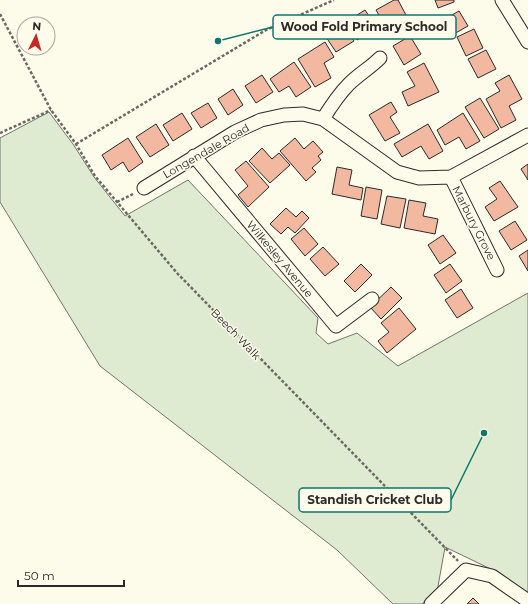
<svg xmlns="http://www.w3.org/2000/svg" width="528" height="604" font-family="Montserrat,sans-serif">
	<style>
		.green { fill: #deebd1; stroke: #74746e }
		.building { fill: #f2b8a0; stroke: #2b2b2b }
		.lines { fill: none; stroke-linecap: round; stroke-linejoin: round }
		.street-casing { stroke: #2b2b2b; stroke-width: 15 }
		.path { stroke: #6a6964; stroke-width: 2.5; stroke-dasharray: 3 2; stroke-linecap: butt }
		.street { stroke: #fdfbea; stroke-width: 13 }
		.labels { text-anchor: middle; stroke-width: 3; stroke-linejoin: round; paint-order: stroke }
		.street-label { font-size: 11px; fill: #2b2b2b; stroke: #fdfbea }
		.leader { fill: none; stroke: #0f766e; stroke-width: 1.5 }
		.callout-dot { fill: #0f766e; stroke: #fdfbea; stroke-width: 1.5 }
		.callout { fill: #fdfbea; stroke: #0f766e; stroke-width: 1.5 }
		.callout-label { font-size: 12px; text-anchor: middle; font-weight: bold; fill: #2b2b2b }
	</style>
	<rect width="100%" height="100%" fill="#fdfbea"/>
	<path class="green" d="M49,112L73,144L94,177L125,216L188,180L318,318L316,333L328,344L357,333L398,366L528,293V601L497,572L445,547L437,592L422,604H393L337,550L100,366L0,202V138Z"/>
	<path class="building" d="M394,0H398L414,30L401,37L391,20L384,24L376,10Z
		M435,0H454V2L438,8Z
		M365,10L377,28L357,40L346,22Z
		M459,11L468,26L452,35L443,20Z
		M342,22L354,41L336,52L324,34Z
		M474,29L483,48L466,56L457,37Z
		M410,36L421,54L404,65L393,46Z
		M325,42L334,57L324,63L331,78L315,87L298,59Z
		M486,50L496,69L478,78L468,59Z
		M294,62L311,87L296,97L289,86L279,92L270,79Z
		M424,63L439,92L408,106L402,92L415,86L407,72Z
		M262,75L273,92L256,103L245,86Z
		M509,75L522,99L509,106L516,120L501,128L486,99L500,91L495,83Z
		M233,89L243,105L228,115L218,99Z
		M480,98L499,129L484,138L465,107Z
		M391,102L397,112L390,117L400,133L385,141L369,115Z
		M208,103L217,118L201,128L191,113Z
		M182,113L192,129L173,141L163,125Z
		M463,113L480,141L466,149L459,137L445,145L437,130Z
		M156,124L169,145L150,157L136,137Z
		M428,124L443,151L429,159L421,146L402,157L394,144Z
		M128,138L143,162L129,172L123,162L111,170L102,155Z
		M295,138L304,149L313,141L323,152L318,156L321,160L312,168L316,172L306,181L280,151Z
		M262,148L272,159L279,153L290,165L270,183L249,161Z
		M246,161L269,187L248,207L238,195L248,186L235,170Z
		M528,164V180L521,169Z
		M337,167L352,170L349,185L363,188L361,200L332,194Z
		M500,181L518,207L494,221L485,207L497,199L489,188Z
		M366,187L382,190L377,219L361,216Z
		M387,196L406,199L400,228L381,224Z
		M409,200L426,203L423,216L438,219L435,234L404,228Z
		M286,208L296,217L302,211L309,218L295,233L288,227L281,234L270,224Z
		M515,221L527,240L511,250L499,231Z
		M304,228L318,244L305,256L291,239Z
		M443,235L456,253L440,264L428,245Z
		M323,247L339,264L325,276L310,259Z
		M528,250V271L519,256Z
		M361,264L372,275L355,292L344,281Z
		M450,264L462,281L446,293L434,275Z
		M391,287L402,298L381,319L370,307Z
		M461,289L473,308L457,318L445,300Z
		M399,308L416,329L387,353L378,341L389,332L381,323Z
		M473,598L479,604H467Z"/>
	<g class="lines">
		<g class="street-casing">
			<path id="street" d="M502,0L528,42
				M323,119C331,106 338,95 349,84C359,74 370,68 380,58
				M194,156L336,326L372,299
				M451,177L497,270
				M144,188L235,132L261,120L284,115L303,114L323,119L397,172L419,178L451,177L528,135
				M431,604L466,570L492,576L528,601"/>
		</g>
		<path class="path" d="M0,14L51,110L76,144L95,176L117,202L177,273L458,561
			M0,133L51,110
			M76,144L266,30L334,0
			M117,202L133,194"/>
		<use href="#street" class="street"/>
	</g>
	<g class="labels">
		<g class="street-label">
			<text transform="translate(206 151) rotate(-30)" y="4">Longendale Road</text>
			<text transform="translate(474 223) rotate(63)" y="4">Marbury Grove</text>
			<text transform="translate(280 259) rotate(50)" y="4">Wilkesley Avenue</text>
			<text transform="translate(236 334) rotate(46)" y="4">Beech Walk</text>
		</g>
	</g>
	<path class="leader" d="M218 41L273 27M484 433L451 500"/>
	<g class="callout-dot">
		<circle cx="218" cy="41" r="4"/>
		<circle cx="484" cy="433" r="4"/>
	</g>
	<g class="callout">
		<rect x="273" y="15" width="183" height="24" rx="4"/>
		<rect x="299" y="488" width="152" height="24" rx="4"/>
	</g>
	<g class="callout-label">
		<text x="364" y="31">Wood Fold Primary School</text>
		<text x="375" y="504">Standish Cricket Club</text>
	</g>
	<g transform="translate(36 36) rotate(5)"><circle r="19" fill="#fdfbea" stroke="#a9a89e"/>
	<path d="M0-3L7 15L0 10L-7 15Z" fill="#c62828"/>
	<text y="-6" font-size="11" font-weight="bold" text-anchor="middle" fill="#2b2b2b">N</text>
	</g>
	<path d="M18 580v6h106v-6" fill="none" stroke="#2b2b2b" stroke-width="2"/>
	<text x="24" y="580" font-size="12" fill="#2b2b2b" stroke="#fdfbea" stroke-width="3" paint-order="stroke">50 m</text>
</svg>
